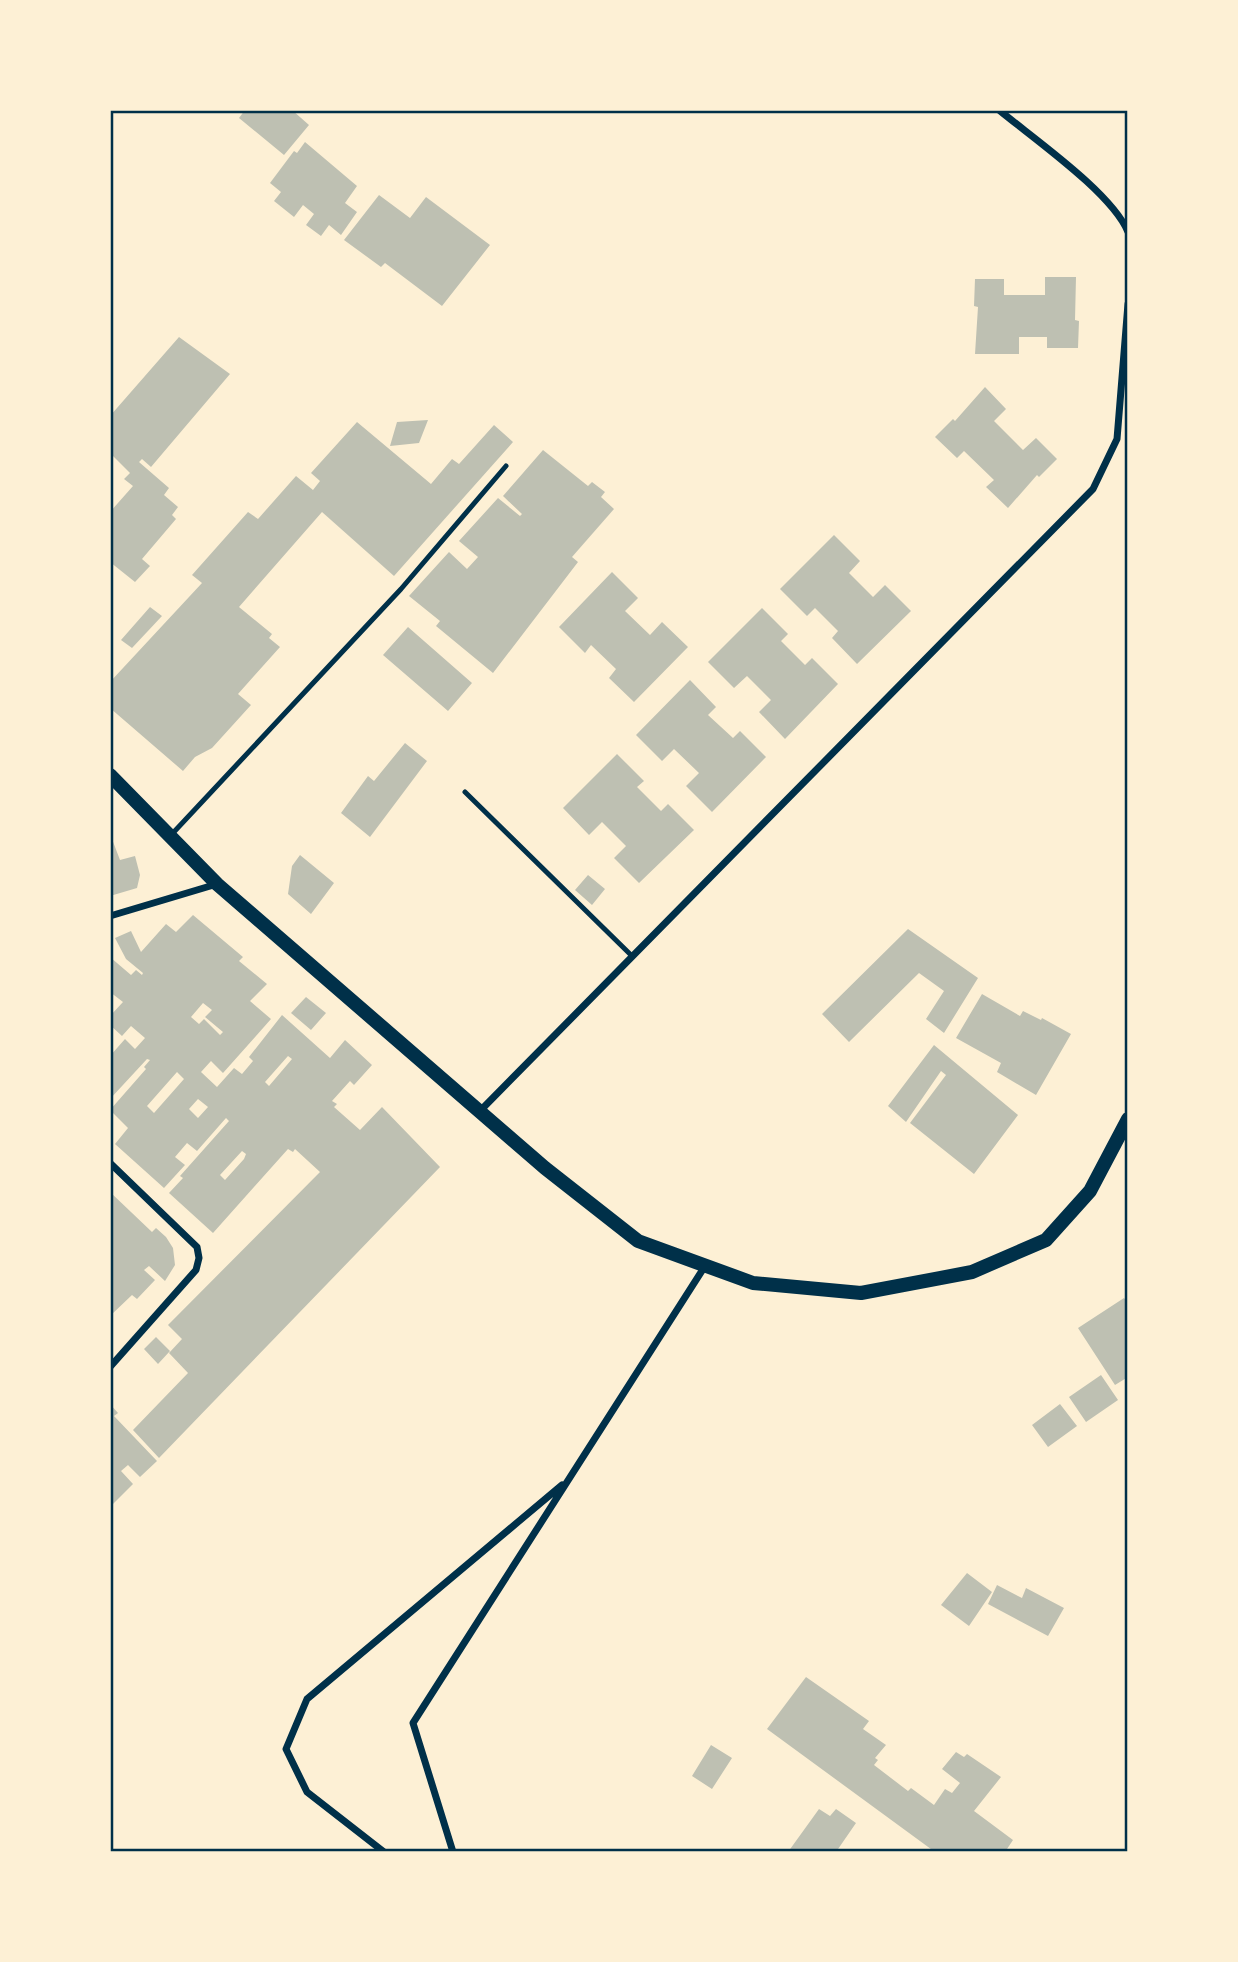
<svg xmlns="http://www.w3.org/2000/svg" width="1238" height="1962" font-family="Montserrat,sans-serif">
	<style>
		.building { fill: #bec0b2; fill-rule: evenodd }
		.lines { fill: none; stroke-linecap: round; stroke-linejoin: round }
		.service { stroke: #003049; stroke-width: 5 }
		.minor { stroke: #003049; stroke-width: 7 }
		.secondary { stroke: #003049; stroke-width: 14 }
		.neatline { fill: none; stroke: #003049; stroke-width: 2.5 }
	</style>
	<rect width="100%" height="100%" fill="#fdf0d5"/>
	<path class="building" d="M245,110H292L309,125L284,155L239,118Z
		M305,142L357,186L345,203L357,212L341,235L329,225L321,236L306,225L314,214L303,205L294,217L274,201L281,192L270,183L294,151L297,153Z
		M379,195L410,218L426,197L490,245L442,306L385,263L381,267L344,240Z
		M1045,277H1076L1075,320L1079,321L1078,348H1047V337H1019V354H975L978,307L974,306L975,279H1004V295H1045Z
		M179,337L230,374L151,467L142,459L139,462L169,488L164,495L178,507L172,515L176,519L142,559L150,566L135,582L110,562V512L133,486L124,479L130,473L110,453V416Z
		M985,387L1006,409L994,421L1023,450L1036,438L1057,459L1039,477L1037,475L1008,508L986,487L994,480L964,451L957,458L935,437L953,419L955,421Z
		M428,420L419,443L390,446L397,422Z
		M357,422L431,484L452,459L459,464L494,425L513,442L394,576L322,512L239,607L272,634L269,638L280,647L238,694L251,705L212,748L195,757L183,771L110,708V682L202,583L192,575L248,512L258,519L296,476L313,490L320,481L311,473Z
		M543,450L588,486L592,482L605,492L601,497L614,509L572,557L578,562L493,673L436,626L440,621L409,596L449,552L467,569L478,557L459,541L498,498L520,516L522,514L503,496Z
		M834,535L860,561L849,573L873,597L885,585L911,611L857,664L832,638L838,631L815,608L807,616L780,589Z
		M612,572L638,598L625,611L650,635L662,622L688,647L634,702L609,678L616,669L591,645L585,653L559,627Z
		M150,607L162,616L132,648L121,640Z
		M762,608L788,634L781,641L805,665L812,658L838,684L785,739L759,712L771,700L747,676L734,688L708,662Z
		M408,627L472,683L448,711L383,655Z
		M690,680L716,707L708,715L733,738L740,731L766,757L712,812L686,786L699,773L674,749L662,761L636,735Z
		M405,743L427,761L370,837L341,813L368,776L374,781Z
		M617,754L644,781L637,787L661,811L668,804L694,830L639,883L614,858L626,846L602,822L589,835L563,808Z
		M112,839L120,860L135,856L140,875L137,888L110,896Z
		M300,855L334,883L311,914L288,894L292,866Z
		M588,875L605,889L592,905L575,890Z
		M193,915L243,957L239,961L267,984L250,1001L271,1019L223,1073L211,1061L201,1072L217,1087L234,1068L242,1074L253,1061L249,1057L282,1015L330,1058L345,1040L372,1065L354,1085L350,1081L332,1101L337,1104L334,1107L360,1130L382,1107L440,1167L159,1458L133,1430L188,1373L169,1353L182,1339L168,1325L320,1172L295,1149L293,1152L288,1149L213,1233L169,1193L183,1178L180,1176L229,1121L226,1118L197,1151L187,1143L175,1157L185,1165L164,1188L115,1144L128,1128L110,1110L146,1069L144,1067L150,1060L147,1059L110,1099V1056L125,1039L135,1049L145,1038L131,1026L122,1036L110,1025V1016L123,1002L110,992V957L131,975L136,970L142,975L143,973L126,959L115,938L131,931L141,952L166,924L176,932ZM203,1003L212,1010L205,1017L223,1032L220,1035L204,1019L199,1024L191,1017ZM288,1056L292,1059L269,1086L265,1082ZM177,1072L184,1079L154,1113L147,1106ZM198,1099L208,1107L198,1118L189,1109ZM242,1151L246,1154L244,1159L225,1180L220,1175Z
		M908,929L978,978L944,1033L926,1019L944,991L919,973L849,1042L822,1014Z
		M982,994L1020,1016L1023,1011L1041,1020L1042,1018L1071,1034L1036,1095L997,1072L1001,1063L956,1038Z
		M306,997L326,1013L311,1030L291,1013Z
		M934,1045L1018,1115L974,1174L910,1123L946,1075L941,1071L906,1122L888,1106Z
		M110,1192L152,1232L156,1228L166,1237L173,1248L175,1265L165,1281L149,1266L144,1270L155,1280L137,1299L132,1295L110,1316Z
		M1124,1298L1128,1303V1377L1115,1385L1078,1328Z
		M156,1337L170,1351L158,1364L144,1349Z
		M1101,1375L1118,1400L1086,1422L1069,1397Z
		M110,1404L118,1413L114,1416L157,1461L140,1477L128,1465L121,1471L133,1484L110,1507Z
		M1060,1404L1077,1426L1048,1447L1032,1425Z
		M967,1573L992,1592L969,1626L941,1605Z
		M997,1585L1022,1598L1026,1588L1064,1608L1048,1636L988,1604Z
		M806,1677L869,1721L863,1729L886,1745L875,1758L878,1760L874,1765L908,1791L911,1788L934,1805L945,1789L952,1793L960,1783L942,1769L956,1752L964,1757L967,1754L1001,1777L974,1811L1013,1840L1005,1852H935L767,1729Z
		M711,1745L732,1758L712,1789L692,1776Z
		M819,1809L830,1816L836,1809L856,1823L836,1852H788Z"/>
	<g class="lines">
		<path class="service" d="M465,792L632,956
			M172,834L401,589L506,466"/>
		<path class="minor" d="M999,110C1034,139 1112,193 1128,232
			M110,916L217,884
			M480,1111L1093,489L1117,439L1128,304
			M110,1163L197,1247L199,1258L196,1270L110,1367
			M384,1852L307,1792L286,1749L307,1699L562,1485
			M453,1852L413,1723L705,1266"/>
		<path class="secondary" d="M110,775L217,884L545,1168L638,1241L753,1283L861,1293L972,1272L1046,1240L1090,1191L1128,1119"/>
	</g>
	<rect width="1238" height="1962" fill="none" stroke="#fdf0d5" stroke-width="224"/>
	<rect x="112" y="112" width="1014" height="1738" class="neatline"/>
</svg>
